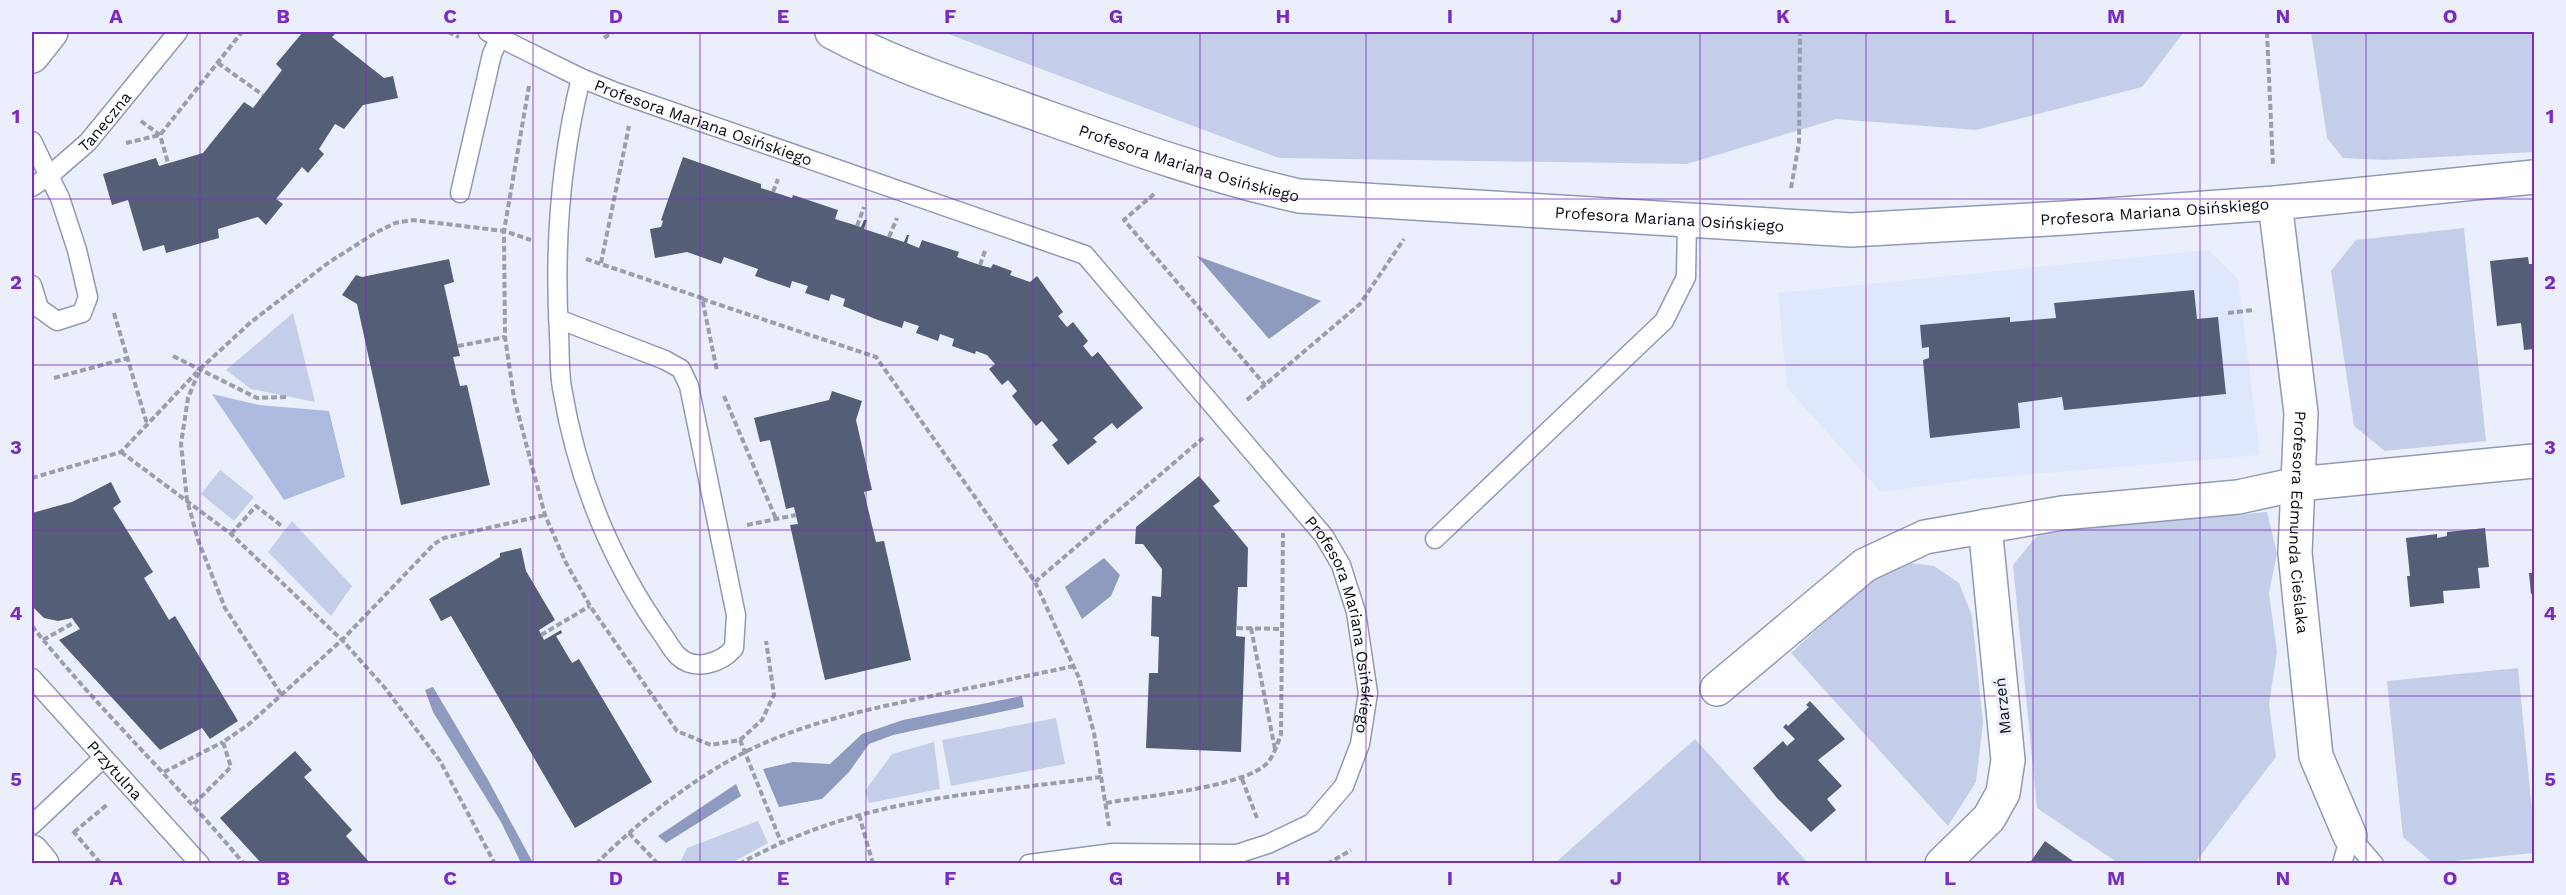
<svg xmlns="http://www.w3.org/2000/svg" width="2566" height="895" font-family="'Work Sans',sans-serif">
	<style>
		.built { fill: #dfe7fd }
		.green { fill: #c4cee9 }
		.forest { fill: #adbbe0 }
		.water { fill: #8e9bbf }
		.building { fill: #555e77 }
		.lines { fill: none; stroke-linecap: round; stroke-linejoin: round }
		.service-casing { stroke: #909ab6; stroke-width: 21 }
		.minor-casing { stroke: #909ab6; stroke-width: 36 }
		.path { stroke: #9a9ea9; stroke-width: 4; stroke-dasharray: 6 3; stroke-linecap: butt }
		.service { stroke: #fff; stroke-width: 18 }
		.minor { stroke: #fff; stroke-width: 33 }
		.grid { fill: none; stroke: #7b2cbf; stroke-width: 1.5; stroke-opacity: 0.55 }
		.labels { text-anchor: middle; stroke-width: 6; stroke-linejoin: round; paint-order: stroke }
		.street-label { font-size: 16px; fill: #090d16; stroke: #ebeffb }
		.neatline { fill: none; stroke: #7b2cbf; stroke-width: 2 }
		.grid-label { font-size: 20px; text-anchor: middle; font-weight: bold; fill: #7b2cbf }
	</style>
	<rect width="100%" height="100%" fill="#ebeffb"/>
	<path class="built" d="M2208,250L2238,279L2260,455L1976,479L1881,492L1787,388L1778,293Z"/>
	<path class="green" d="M943,32H2184L2142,87L1976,130L1836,119L1687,164L1279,158Z
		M2311,32H2534V152L2384,160L2343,158L2327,138Z
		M2464,228L2486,441L2385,451L2354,426L2331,271L2356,240Z
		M293,313L315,402L251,389L226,370Z
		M220,470L254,497L234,521L201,494Z
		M2267,512L2277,553L2269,593L2277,652L2269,704L2276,757L2195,863H2118L2037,808L2013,565L2040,532Z
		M292,521L352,586L331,616L268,552Z
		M1902,562L1934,566L1959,583L1972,616L1983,723L1976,782L1948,826L1791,653L1874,577Z
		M2518,668L2534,831V853L2433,863L2403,837L2387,681Z
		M1056,718L1065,764L951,786L942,740Z
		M1695,739L1808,863H1555Z
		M934,742L940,789L869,803L865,791L892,754Z
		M758,821L768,843L731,863H680L687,848Z"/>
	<path class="forest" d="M212,394L259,405L329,411L345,477L284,500Z"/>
	<path class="water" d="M1197,256L1321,301L1269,339Z
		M1104,558L1120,575L1111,596L1082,619L1065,587Z
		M433,687L487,778L533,863H521L501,822L433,712L425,690Z
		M1022,696L1024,707L893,735L869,744L849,772L822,799L779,807L763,769L793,762L830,764L862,734L903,720Z
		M736,784L741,796L666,843L658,836Z"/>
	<path class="building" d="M303,32H337L332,37L384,78L393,76L398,98L363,105L344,129L335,124L319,149L324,154L308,173L302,167L276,199L283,204L266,225L258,217L218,229L219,238L166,253L164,245L143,251L128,200L112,205L103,174L156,158L159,166L203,153L244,102L253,108L282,70L276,64Z
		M683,157L761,184V188L792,198L793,195L838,210L835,219L861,227L864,220H867L864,229L904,242L907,235H909L907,243L919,248L922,240L959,252L957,257L980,265L991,268L993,264L1012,271L1010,275L1030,282L1037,276L1063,312L1058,316L1067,327L1073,322L1088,341L1083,346L1092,357L1098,352L1143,408L1117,429L1112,423L1093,438L1097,442L1068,465L1052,445L1058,440L1042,421L1036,426L1012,396L1017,391L1008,380L1002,385L989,369L995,364L987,355L976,351L975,354L952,346L954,339L940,334L938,341L916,333L919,326L904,321L902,328L878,320L843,306L845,299L831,294L829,301L805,293L808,286L792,281L790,288L755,276L758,269L724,257L721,264L687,252L655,258L650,229L661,227L663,221L661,220Z
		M2528,257L2529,264H2534V349L2524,350L2521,323L2497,326L2490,261Z
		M449,259L454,282L444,285L460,356L453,357L460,386L467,385L490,485L401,505L357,304L342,295L356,275L362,277Z
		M2194,290L2197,319L2218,317L2226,394L2064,410L2062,397L2018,403L2020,428L1930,438L1923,360L1929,358V347L1922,348L1920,325L2010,317V322L2056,318L2054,303Z
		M832,391L862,401L856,420L872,490L864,492L876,542L884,541L911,660L825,680L790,525L798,524L794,507L786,509L770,440L760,442L754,418L829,400Z
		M1199,476L1220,501L1213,506L1248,548L1247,587H1238L1236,636L1245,637L1241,752L1146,748L1149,673H1158L1159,637L1151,636L1152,596L1161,597L1162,569L1143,544H1135L1136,527Z
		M111,482L121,502L113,508L153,572L144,578L169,620L175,616L238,721L210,739L202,728L160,750L59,640L80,629L72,618L58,621L44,618L32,606V513L72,502Z
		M2485,528L2489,567L2478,568L2480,588L2443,591L2444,603L2410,607L2407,576H2410L2406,538L2437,534V538L2447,536V532Z
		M521,548L526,571L555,620L539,630L544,640L561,630L562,633L556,636L572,663L579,659L652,782L575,828L451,616L441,621L429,599L500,557V553Z
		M2529,573H2534V593L2531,594Z
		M1810,701L1845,739L1818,760L1842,786L1827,799L1836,810L1811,832L1777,798L1753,768L1783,741L1787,746L1795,739L1783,727L1786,724L1788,726L1809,707L1806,705Z
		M295,751L312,770L304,777L352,830L346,836L371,864H262L220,818Z
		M2045,841L2077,864H2029Z"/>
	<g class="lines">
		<g class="service-casing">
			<g id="service">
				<path id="s1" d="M488,32L581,78L618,93L1085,255L1324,536L1341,565L1356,612L1368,693L1360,744L1344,786L1312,823L1268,844L1237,854L1113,853L1029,864"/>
				<path id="s2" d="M32,141L49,176L88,142L178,32"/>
				<path d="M32,187L49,176L60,198L77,250L88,297L82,313L57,321L39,308L32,285"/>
				<path d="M460,193L492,54L500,37"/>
				<path d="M558,319L665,360L681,369L689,386L736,615L734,648C721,663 695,672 678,656C673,651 669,644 665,638C612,564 577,478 562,388C559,371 560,352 559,334C554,247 560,162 581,78"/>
				<path d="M1435,539L1664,321L1686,277L1687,221"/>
				<path id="s3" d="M32,678L200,864"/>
				<path d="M32,825L103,758"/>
				<path d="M2350,836L2374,864"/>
				<path d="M2342,864L2350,836"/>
			</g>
		</g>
		<g class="minor-casing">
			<g id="minor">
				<path id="s4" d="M832,32C893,65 960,86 1026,110C1116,142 1206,175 1299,196L1851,230L2065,218L2275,203L2534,177"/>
				<path d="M32,56L51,32"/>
				<path id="s5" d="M2275,203L2301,413L2295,553L2316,756L2350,836"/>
				<path d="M1717,689L1865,565L1925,537L2062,513L2238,497L2298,484L2534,461"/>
				<path d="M32,852L42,864"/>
				<path d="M1942,864L1989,818L2003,793L2008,760L1985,526"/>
			</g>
		</g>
		<path class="path" d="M448,32L459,37
			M2267,32L2273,166
			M604,38L613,32
			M218,63L263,95
			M529,86L504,231L505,337L514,398L545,515L565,561L590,606L677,731L711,745L740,740L762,720L774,695L766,641
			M141,121L160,135L168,163
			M126,143L160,135L242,32
			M1791,188L1799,143L1800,32
			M773,192L778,179
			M1154,194L1124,220L1265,385
			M857,226L864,207
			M889,237L897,218
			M586,259L702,298L717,371
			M601,263L629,126
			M980,265L985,251
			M702,299L876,357L1035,582L1079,678L1094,733L1109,826
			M114,313L147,424
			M2228,313L2253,310
			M458,346L505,337
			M173,356L257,398L286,397
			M54,378L128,358
			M724,396L776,519
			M1247,400L1360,304L1404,239
			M121,452L231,534L342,640L385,688L440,761L495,864
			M32,478L121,452L197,372
			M747,525L796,515
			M231,534L256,506L283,527
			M1035,582L1203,438
			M32,626C98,709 176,782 244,864
			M1237,628L1282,629
			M1251,628L1275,749
			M541,635L590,606
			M43,640L75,622
			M281,694L225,608L198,540L187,500L181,444L188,398L200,369L251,322L328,263L375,233L395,223L413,220L504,231L531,240
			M740,740L781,842
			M164,772L223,742
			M1242,779L1257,818
			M1106,803C1144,796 1236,788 1264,766C1273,759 1277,745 1281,734L1283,533
			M194,804L231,767L223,742L248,725L342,640L434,544L444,538L545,515
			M859,815L873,864
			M73,831L101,864
			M74,832L108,804
			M629,833L658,864
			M596,864C639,821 691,780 745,752C803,723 868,709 932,696C979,686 1027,676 1074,666
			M739,864C776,844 813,828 853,817C933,794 1018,789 1101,777
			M1327,864L1351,850"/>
		<use href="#service" class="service"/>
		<use href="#minor" class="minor"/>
	</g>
	<path class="grid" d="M200,32V864M366,32V864M533,32V864M700,32V864M866,32V864M1033,32V864M1200,32V864M1366,32V864M1533,32V864M1700,32V864M1866,32V864M2033,32V864M2200,32V864M2366,32V864M32,199H2534M32,365H2534M32,530H2534M32,696H2534"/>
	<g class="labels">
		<g class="street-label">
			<text dy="6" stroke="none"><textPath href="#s2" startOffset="117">Taneczna</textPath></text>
			<text dy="6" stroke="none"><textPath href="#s1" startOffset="234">Profesora Mariana Osińskiego</textPath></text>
			<text dy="6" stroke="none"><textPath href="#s4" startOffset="381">Profesora Mariana Osińskiego</textPath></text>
			<text dy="6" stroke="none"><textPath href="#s4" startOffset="1353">Profesora Mariana Osińskiego</textPath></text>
			<text dy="6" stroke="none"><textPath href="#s4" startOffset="867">Profesora Mariana Osińskiego</textPath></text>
			<text dy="6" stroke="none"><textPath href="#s5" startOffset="321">Profesora Edmunda Cieślaka</textPath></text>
			<text dy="6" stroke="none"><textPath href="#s1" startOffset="1098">Profesora Mariana Osińskiego</textPath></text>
			<text transform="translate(2002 706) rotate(-96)" y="6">Marzeń</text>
			<text dy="6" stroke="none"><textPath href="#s3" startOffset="124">Przytulna</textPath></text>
		</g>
	</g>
	<rect width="2566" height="895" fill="none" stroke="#ebeffb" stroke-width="66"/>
	<rect x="33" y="33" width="2500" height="829" class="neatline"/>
	<g class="grid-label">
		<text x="116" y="23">A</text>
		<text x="283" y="23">B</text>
		<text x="450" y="23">C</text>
		<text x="616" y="23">D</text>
		<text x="783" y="23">E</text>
		<text x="950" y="23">F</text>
		<text x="1116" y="23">G</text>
		<text x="1283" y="23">H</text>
		<text x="1450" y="23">I</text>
		<text x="1616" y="23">J</text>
		<text x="1783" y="23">K</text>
		<text x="1950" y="23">L</text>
		<text x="2116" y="23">M</text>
		<text x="2283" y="23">N</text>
		<text x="2450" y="23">O</text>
		<text x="16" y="123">1</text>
		<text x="2550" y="123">1</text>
		<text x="16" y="289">2</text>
		<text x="2550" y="289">2</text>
		<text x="16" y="454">3</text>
		<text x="2550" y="454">3</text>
		<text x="16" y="620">4</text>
		<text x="2550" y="620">4</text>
		<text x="16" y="786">5</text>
		<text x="2550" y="786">5</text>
		<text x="116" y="885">A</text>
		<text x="283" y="885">B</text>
		<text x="450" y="885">C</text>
		<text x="616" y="885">D</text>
		<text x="783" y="885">E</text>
		<text x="950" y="885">F</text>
		<text x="1116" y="885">G</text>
		<text x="1283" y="885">H</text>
		<text x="1450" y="885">I</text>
		<text x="1616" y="885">J</text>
		<text x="1783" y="885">K</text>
		<text x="1950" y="885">L</text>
		<text x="2116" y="885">M</text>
		<text x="2283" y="885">N</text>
		<text x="2450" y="885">O</text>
	</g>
</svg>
